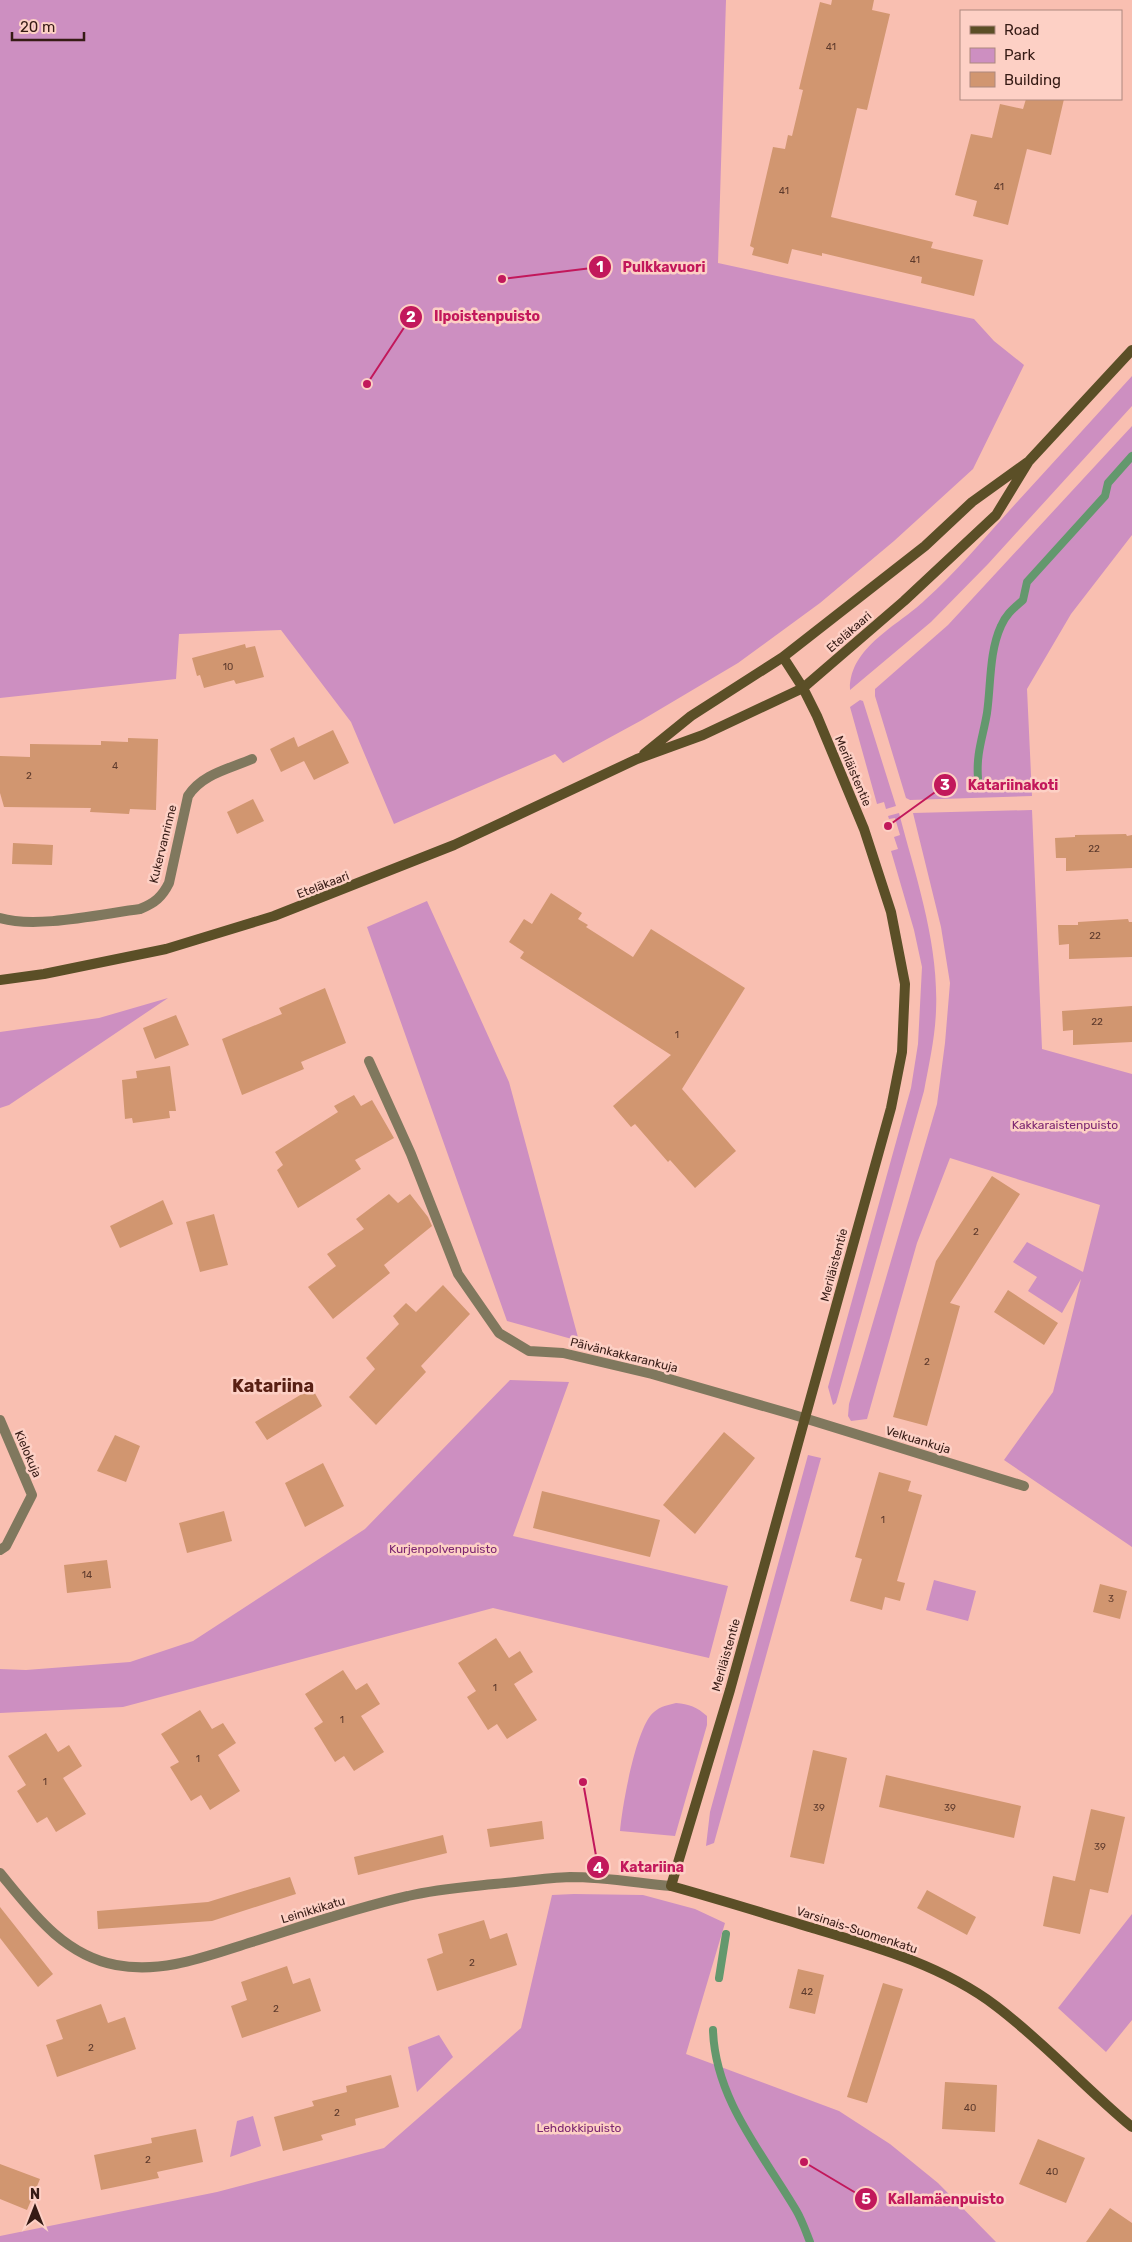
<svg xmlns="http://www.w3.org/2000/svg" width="1132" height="2242" font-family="Rubik,sans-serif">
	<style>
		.green { fill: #cd8fc1 }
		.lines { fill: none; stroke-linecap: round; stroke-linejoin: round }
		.stream { stroke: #63986d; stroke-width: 8 }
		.building { fill: #d19670 }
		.street { stroke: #80785e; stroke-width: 10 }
		.secondary { stroke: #5b4f27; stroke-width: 10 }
		.labels { text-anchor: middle; stroke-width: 5; stroke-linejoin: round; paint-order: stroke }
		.number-label { font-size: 10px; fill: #5d3a2c }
		.street-label { font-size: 12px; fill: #361b15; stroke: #fdd0c5 }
		.park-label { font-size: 12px; fill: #7c2671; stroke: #fdd0c5 }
		.district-label { font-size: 18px; font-weight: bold; fill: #592014; stroke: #fdd0c5 }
		.leader { fill: none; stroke: #c2185b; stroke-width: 2 }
		.callout-dot { fill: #c2185b; stroke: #fdd0c5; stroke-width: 2 }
		.mark-label { font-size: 15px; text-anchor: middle; font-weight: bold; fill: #fff }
		.callout-label { font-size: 14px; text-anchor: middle; font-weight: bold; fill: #c2185b; stroke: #fdd0c5; stroke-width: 5; stroke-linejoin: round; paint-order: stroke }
	</style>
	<rect width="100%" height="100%" fill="#f9bfb1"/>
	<path class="green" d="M0,0H726L718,263L974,319L994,341L1024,365L973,469L894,541L820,603L738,663L642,720L563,763L555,754L394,824L351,722L281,630L179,634L176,679L0,698Z
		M1132,376V406L988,564L931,622L850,690C849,647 898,626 925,600C955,573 982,541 1009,511C1050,466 1091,421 1132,376Z
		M1132,426V535L1071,614L1027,689L1032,796L910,800L906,798L875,696V689L948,625Z
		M860,700L863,701L896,806L886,809L884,802L877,804L850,707Z
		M1032,810L1042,1049L1132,1074V1547L1004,1460L1053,1392L1081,1279L1062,1313L1028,1291L1037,1277L1013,1262L1027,1242L1083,1272L1100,1205L950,1158L917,1243L867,1419L851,1421L848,1416L849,1404L937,1104L945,1043L950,983L941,927L913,813Z
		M899,813C916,878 939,943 936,1011C935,1038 929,1064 924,1091L836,1403L833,1405L828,1387L911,1088L918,1044L922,967L914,930L891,851L898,849L894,837L900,835L895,818L889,819L888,816Z
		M427,901L509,1082L579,1341L507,1321L367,927Z
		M168,998L9,1105L0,1108V1032L99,1018Z
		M510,1380L569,1382L513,1536L728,1586L709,1658L493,1608L123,1707L0,1713V1669L26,1670L130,1662L193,1641L365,1529Z
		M808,1455L821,1458L714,1843L706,1846L710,1812Z
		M934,1580L976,1591L968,1621L926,1610Z
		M676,1703C689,1704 697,1707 707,1716V1725L675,1836L620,1831C622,1807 636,1726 654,1712C661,1706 668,1705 676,1703Z
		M574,1894L643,1895L695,1909L725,1923L686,2054L839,2111L890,2144L938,2183L996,2242H0V2236L217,2192L384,2148L521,2028L552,1895Z
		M1132,1914V2020L1106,2052L1058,2008Z
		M439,2035L453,2057L417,2092L408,2047Z
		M253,2116L261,2146L230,2157L237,2121Z"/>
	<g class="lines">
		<path class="stream" d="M978,778C976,753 983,737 987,713C991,685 989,652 1001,626C1006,614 1014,608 1023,600L1027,582L1105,496L1108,483L1132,456
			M719,1978L726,1934
			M713,2030C715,2099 763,2154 796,2210C802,2220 806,2232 810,2242"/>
	</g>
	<path class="building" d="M832,0H874L872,10L890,14L867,110L857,108L831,217L933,242L931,248L983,260L974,296L921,283L922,277L822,253V256L792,249L788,264L752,255L754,248L750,246L773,147L785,149L788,135L792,136L803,90L799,89L820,2L831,5Z
		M1026,99H1064L1051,155L1027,149L1008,225L973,216L977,201L955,195L971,134L992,138L1000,104L1023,109Z
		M245,644L246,648L255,646L264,677L236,684L234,680L204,688L200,675L197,676L192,658Z
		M333,730L349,763L314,780L304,761L281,772L270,749L294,737L298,747Z
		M128,738L158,739L156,810L130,809L129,814L90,812L91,808L4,807L0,793V756L30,757V744L101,745V741L128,742Z
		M253,799L264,821L237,834L227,812Z
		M1126,834L1127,836L1132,835V868L1066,871V858H1056L1055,838L1075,837V835Z
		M13,843L53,845L52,865L12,864Z
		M551,893L582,913L578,919L588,925L586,927L633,957L651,929L745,988L682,1089L736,1151L695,1188L670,1160L668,1162L635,1124L631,1127L613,1106L671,1055L520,958L524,952L509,942L524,919L532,924Z
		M1128,919L1129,922H1132V957L1069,959V944L1059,945L1058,925H1078V922Z
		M325,988L346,1043L301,1062L304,1069L242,1095L222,1039L282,1014L279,1008Z
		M1132,1006V1042L1073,1045V1030L1063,1031L1062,1011Z
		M176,1015L189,1045L155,1059L143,1028Z
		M170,1066L176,1111H169L170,1118L133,1123L132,1118L125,1119L122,1080L137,1078L136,1071Z
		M354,1095L361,1106L372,1100L394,1138L355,1160L361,1169L298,1208L277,1170L283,1165L275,1152L338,1112L334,1106Z
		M992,1176L1020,1194L950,1303L960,1306L927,1426L893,1417L936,1261Z
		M389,1194L398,1203L410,1194L428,1217L432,1226L384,1265L390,1273L333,1319L308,1287L336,1266L327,1254L364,1229L356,1219Z
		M163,1200L173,1224L120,1248L110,1226Z
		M214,1214L228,1265L200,1272L186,1222Z
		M443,1285L470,1314L421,1366L426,1372L376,1425L349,1397L375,1369L366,1358L399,1324L393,1316L406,1303L416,1312Z
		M1008,1290L1058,1323L1044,1345L994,1312Z
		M312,1388L322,1406L267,1440L255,1422Z
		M724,1432L755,1458L695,1534L663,1505Z
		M115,1435L140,1446L126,1482L97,1471Z
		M323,1463L344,1506L305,1527L285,1483Z
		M879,1472L911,1481L908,1491L922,1495L897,1581L905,1583L900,1601L885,1597L882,1610L850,1601L862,1559L855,1557Z
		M542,1491L660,1520L650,1557L533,1528Z
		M224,1511L232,1541L187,1553L179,1523Z
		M107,1560L111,1588L67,1593L64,1565Z
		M1100,1584L1127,1591L1120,1619L1093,1612Z
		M496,1638L509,1658L520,1651L533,1672L514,1684L537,1720L507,1739L497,1724L488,1730L467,1697L476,1691L458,1663Z
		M343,1670L356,1690L367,1683L380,1704L361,1716L384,1752L354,1771L344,1756L335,1762L314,1728L323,1722L305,1694Z
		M200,1710L212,1729L223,1723L236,1743L218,1755L240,1791L210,1810L201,1795L191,1801L170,1767L179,1762L161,1734Z
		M46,1733L58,1752L69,1745L82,1766L63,1778L86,1814L56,1832L47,1817L37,1823L17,1791L26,1785L8,1756Z
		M813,1750L847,1758L824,1864L790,1857Z
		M886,1775L1021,1806L1014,1838L879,1807Z
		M1091,1809L1125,1817L1108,1893L1090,1889L1080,1934L1043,1926L1053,1876L1075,1881Z
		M542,1821L544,1839L490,1847L487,1829Z
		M443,1835L447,1853L358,1875L354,1857Z
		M290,1877L296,1894L212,1921L98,1929L97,1911L208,1902Z
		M927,1890L976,1917L967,1935L917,1908Z
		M0,1907L53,1974L38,1987L0,1938Z
		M484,1920L490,1939L507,1933L517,1965L437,1991L427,1959L443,1953L438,1934Z
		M287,1966L293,1984L310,1978L321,2011L242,2038L231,2006L247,2000L241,1982Z
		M798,1969L824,1975L815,2014L789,2008Z
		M883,1983L903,1989L867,2103L847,2097Z
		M101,2004L108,2023L125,2017L136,2049L57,2077L46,2045L63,2039L56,2020Z
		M391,2075L399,2107L355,2119L356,2125L321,2135L323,2140L283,2151L274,2117L314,2106L312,2101L347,2092L346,2086Z
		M945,2082L997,2085L995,2132L942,2129Z
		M196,2129L203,2162L157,2172L159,2178L101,2190L94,2155L152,2143L151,2138Z
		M1038,2139L1085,2158L1066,2203L1019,2184Z
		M0,2164L40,2179L27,2210L0,2199Z
		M1110,2208L1132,2223V2242H1086Z"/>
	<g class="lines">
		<path class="street" d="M0,918C36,929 101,914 140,909C155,903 162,897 169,883L188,796C202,774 229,769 252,759
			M369,1061L411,1154L458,1274L499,1333L529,1351L563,1353L652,1374L791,1414L1024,1486
			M0,1420L32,1495L6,1546L0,1550
			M0,1873C32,1912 63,1955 116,1965C163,1974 207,1956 252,1942C303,1926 355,1908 408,1896C436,1889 465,1887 494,1884C519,1882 545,1878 570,1877C604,1877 638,1883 671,1886"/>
		<path class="secondary" d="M783,657L803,688L817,716L864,829L891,912L905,984L902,1052L891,1108L805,1418L730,1690L671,1886C718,1899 763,1913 809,1927C873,1946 942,1965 996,2006C1045,2043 1085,2088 1132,2127
			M644,754L691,716L783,657L925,546L972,502L1029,461L1132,350
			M0,980L44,974L166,949L274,916L454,845L637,759L703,735L803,688L904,601L996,515L1029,461"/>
	</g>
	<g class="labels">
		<g class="number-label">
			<text x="831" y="50">41</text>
			<text x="999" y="190">41</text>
			<text x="784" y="194">41</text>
			<text x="915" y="263">41</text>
			<text x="228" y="670">10</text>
			<text x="115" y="769">4</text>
			<text x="29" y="779">2</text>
			<text x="1094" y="852">22</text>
			<text x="1095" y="939">22</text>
			<text x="1097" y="1025">22</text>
			<text x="677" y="1038">1</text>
			<text x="976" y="1235">2</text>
			<text x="927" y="1365">2</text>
			<text x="883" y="1523">1</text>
			<text x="87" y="1578">14</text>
			<text x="1111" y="1602">3</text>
			<text x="495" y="1691">1</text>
			<text x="342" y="1723">1</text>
			<text x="198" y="1762">1</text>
			<text x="45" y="1785">1</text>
			<text x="819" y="1811">39</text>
			<text x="950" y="1811">39</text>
			<text x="1100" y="1850">39</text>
			<text x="472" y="1966">2</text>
			<text x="807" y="1995">42</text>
			<text x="276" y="2012">2</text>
			<text x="91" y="2051">2</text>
			<text x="970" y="2111">40</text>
			<text x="337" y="2116">2</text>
			<text x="148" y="2163">2</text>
			<text x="1052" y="2175">40</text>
		</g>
		<g class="street-label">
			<text transform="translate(849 632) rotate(-41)" y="4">Eteläkaari</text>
			<text transform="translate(853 771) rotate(67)" y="4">Meriläistentie</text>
			<text transform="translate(163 844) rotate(-76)" y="4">Kukervanrinne</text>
			<text transform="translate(323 885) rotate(-21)" y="4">Eteläkaari</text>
			<text transform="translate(834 1265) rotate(-75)" y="4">Meriläistentie</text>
			<text transform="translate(624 1355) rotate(14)" y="4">Päivänkakkarankuja</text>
			<text transform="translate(918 1440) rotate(17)" y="4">Velkuankuja</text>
			<text transform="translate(28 1454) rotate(67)" y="4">Kielokuja</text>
			<text transform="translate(726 1655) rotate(-74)" y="4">Meriläistentie</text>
			<text transform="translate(313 1910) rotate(-17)" y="4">Leinikkikatu</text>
			<text transform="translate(857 1930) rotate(18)" y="4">Varsinais-Suomenkatu</text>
		</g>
		<g class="park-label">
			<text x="1065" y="1129">Kakkaraistenpuisto</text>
			<text x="443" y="1553">Kurjenpolvenpuisto</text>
			<text x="579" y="2132">Lehdokkipuisto</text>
		</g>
		<g class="district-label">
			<text x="273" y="1392">Katariina</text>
		</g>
	</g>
	<path class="leader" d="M502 279L600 267M367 384L411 317M888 826L945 785M583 1782L598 1867M804 2162L866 2199"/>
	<g class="callout-dot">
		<circle cx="502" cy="279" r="5"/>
		<circle cx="367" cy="384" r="5"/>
		<circle cx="888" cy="826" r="5"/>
		<circle cx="583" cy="1782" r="5"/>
		<circle cx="804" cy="2162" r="5"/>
		<circle cx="600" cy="267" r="12"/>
		<circle cx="411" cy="317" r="12"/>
		<circle cx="945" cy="785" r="12"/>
		<circle cx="598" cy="1867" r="12"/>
		<circle cx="866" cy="2199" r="12"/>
	</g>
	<g class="mark-label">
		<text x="600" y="272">1</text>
		<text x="411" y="322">2</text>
		<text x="945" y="790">3</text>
		<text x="598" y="1873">4</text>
		<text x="866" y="2204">5</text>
	</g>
	<g class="callout-label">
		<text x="664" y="272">Pulkkavuori</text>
		<text x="487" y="321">Ilpoistenpuisto</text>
		<text x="1013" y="790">Katariinakoti</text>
		<text x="652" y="1872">Katariina</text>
		<text x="946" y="2204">Kallamäenpuisto</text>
	</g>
	<rect x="960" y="10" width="162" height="90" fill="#fdd0c5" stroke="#ad887f"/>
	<rect x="970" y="26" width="25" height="8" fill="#5b4f27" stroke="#ad887f"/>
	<text x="1004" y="35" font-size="15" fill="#361b15">Road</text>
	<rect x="970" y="48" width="25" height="15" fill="#cd8fc1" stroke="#ad887f"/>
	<text x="1004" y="60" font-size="15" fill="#361b15">Park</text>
	<rect x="970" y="72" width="25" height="15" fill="#d19670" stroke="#ad887f"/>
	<text x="1004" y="85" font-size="15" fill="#361b15">Building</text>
	<g transform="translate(35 2207)" stroke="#fdd0c5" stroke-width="4" paint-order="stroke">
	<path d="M0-4L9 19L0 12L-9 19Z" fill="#361b15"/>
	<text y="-8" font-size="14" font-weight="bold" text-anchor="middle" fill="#361b15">N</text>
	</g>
	<path d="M12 32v8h72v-8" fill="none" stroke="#361b15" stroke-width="2.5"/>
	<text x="20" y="32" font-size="15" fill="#361b15" stroke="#fdd0c5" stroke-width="4" paint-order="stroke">20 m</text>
</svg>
